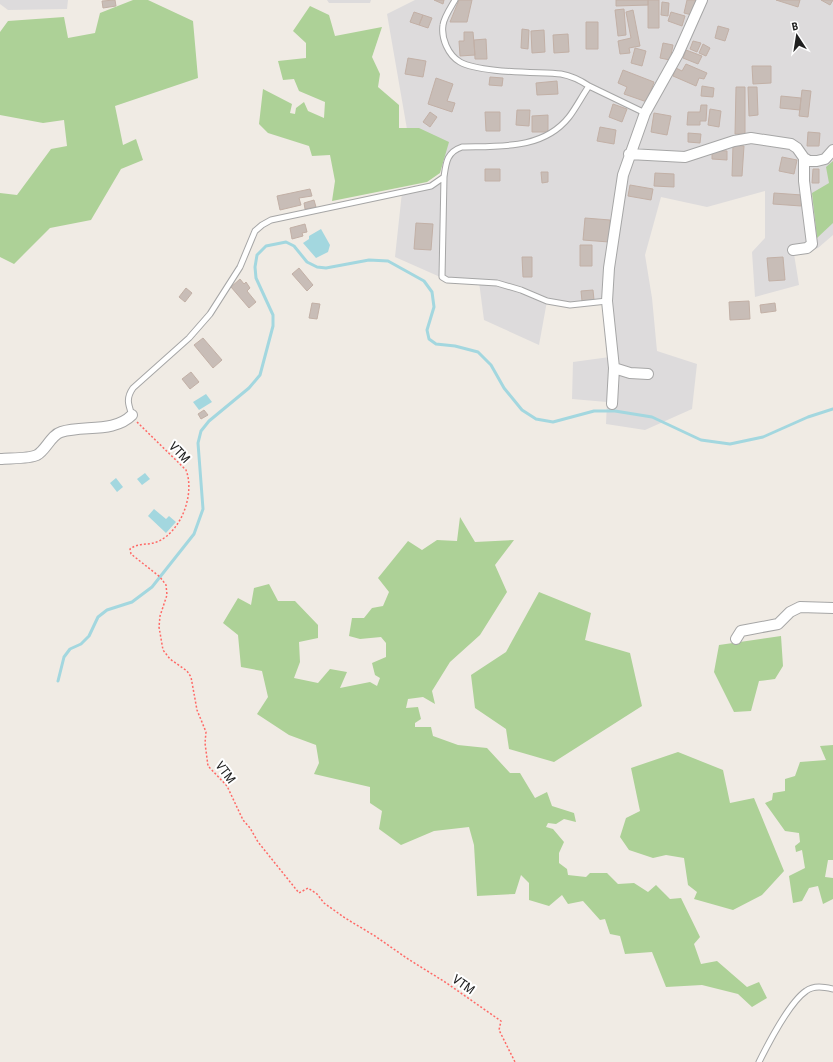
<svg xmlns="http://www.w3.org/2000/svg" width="833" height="1062" font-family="'Roboto Condensed',sans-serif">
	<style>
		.residential { fill: #dddbdc }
		.forest { fill: #add197 }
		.water { fill: #a3d7df }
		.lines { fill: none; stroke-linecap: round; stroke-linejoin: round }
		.stream { stroke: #a3d7df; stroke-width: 3 }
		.building { fill: #c8bdb7; stroke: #c2b0a6 }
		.service-casing { stroke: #a6a6a6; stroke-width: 7 }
		.minor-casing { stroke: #a6a6a6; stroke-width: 12 }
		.path { stroke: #ff6966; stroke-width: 1.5; stroke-dasharray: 2 2; stroke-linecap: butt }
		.service { stroke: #fff; stroke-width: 5 }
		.minor { stroke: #fff; stroke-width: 10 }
		.labels { text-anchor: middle; stroke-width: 4; stroke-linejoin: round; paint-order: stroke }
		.street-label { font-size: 13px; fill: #1f1f1f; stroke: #fff }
	</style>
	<rect width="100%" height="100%" fill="#f0ebe4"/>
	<path class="residential" d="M0,0H68L67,9L8,10L0,4Z
		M327,0H371L370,3H329Z
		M415,0H833V235L818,248L794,254L799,285L755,297L752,252L765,238V191L707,207L661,197L645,255L652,298L657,351L697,364L692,409L645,430L606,424L607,402L572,399L573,362L617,356L608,304L570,305L547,301L539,345L484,320L479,282L447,280L395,257L402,192L424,187L444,177L446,161L408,135L387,14Z"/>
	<path class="forest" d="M133,0H148L193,21L198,78L115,106L123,145L136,139L143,160L121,169L91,220L50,228L14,264L0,257V193L17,195L51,149L67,146L64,120L43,123L0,115V32L8,21L64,17L68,38L95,33L100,13Z
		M310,6L329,15L335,36L382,27L372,57L380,74L378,87L399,105V128H419L449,142L440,173L427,182L332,201L335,181L330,155L312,156L309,146L268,133L259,124L263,89L292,104L290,113L295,114L296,108L304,102L308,111L324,118L325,102L299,91L294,79L283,80L278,61L306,58V43L293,31Z
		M833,161V223L817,238L812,193L829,183L826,167Z
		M460,517L475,542L514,540L495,565L507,592L480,635L450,662L432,691L435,704L423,697L408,699L406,708L418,707L421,719L415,723V727H431L433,736L458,745L487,748L510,773H520L535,798L547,792L552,806L574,813L576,822L564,819L556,824L548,823L546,827L553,829L564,842L559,853V863L567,869L568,875L586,877L590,873H607L618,884L634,883L648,892L656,885L670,899L681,898L700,937L694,944L701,964L717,961L747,987L759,982L767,998L752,1007L738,994L702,985L666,987L652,952L625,954L620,936L610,934L605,919L600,920L583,901L568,904L562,895L549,906L529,900V883L521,875L515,894L477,896L474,845L469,827L434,831L401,845L379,829L382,811L370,803V787L314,774L319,763L316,745L289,735L257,714L268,697L262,671L241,667L238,635L223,623L238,598L251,605L254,588L269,584L278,601H295L318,625V638L299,642L300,662L294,678L318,683L330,669L347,672L340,688L370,682L377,686L380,678L375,675L372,663L386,657V643L381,637L360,639L349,636L352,618H364L372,608L383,606L389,592L378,578L408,541L422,550L437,540L457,541Z
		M539,592L591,613L585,640L630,653L642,706L554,762L509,749L506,729L475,708L471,675L506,652Z
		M781,636L783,666L775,679L759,681L751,711L734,712L714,672L719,645Z
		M833,745V860H828L825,877L833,878V899L823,904L818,886L809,888L802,901L793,903L789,876L805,868L802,850L796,852L795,846L800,842L799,833L785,831L765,803L772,800L773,793L785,791V779L795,776L800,762L826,760L820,746Z
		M678,752L723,770L730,803L754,798L784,871L762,895L733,910L694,899L697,892L688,885L684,858L666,855L653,858L629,850L620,837L626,818L640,811L631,768Z"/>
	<path class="water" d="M321,229L330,245L328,252L316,258L303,243L309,239V236Z
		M206,394L212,402L199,410L193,402Z
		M145,473L150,479L142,485L137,479Z
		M116,478L123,487L117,492L110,483Z
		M154,509L166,519L169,516L176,522L166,533L148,516Z"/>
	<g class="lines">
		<path class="stream" d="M58,681L64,657L70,649L81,644L89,636L98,617L107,610L132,602L152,587L194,534L203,509L198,443L201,431L209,421L249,388L260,375L273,326V315L256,278L255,267L257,255L266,246L286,242L294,246L307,262L317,267L326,268L369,260L388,261L424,281L432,292L434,307L427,330L429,339L436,344L455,346L478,352L491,365L504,388L522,410L536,419L553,422L594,411H615L652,417L701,440L730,444L763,437L808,417L833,409"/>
	</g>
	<path class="building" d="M115,0L116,6L103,8L102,1Z
		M434,0H444L443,4Z
		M459,0H472L467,22H450Z
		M616,0H648V5L616,6Z
		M648,0H659V28H648Z
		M687,0H696L692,15L684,13Z
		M776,0H800L798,7Z
		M821,0H833L830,5Z
		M662,2L669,3L668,16L661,15Z
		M624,9L626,35L618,36L615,10Z
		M633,10L640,46L629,48L630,53L620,54L618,41L631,38L626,12Z
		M414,12L423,15L419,25L410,22Z
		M671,12L685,16L682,26L668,21Z
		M423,15L432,18L428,28L419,25Z
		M586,22H598V49H586Z
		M718,26L729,29L725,41L715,38Z
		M522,29L529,30L528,49L521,48Z
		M544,30L545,52L532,53L531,31Z
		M464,32H473L475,55L460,56L459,41H464Z
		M568,34L569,52L554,53L553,35Z
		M486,39L487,59H475L474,40Z
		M693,41L701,43L697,52L690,49Z
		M663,43L673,45L670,60L660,58Z
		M703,44L710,48L706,56L699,53Z
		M635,48L646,51L642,66L631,63Z
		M686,50L702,56L698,64L683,58Z
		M408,58L426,61L423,77L405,74Z
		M686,64L707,73L704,79L699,78L696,86L673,76L676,68L682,71Z
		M752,66H771V83L753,84Z
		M623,70L654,82L647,102L624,94L627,87L618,83Z
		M490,77L503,78L502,86L489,85Z
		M436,78L453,84L447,101L455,103L452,112L428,104Z
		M557,81L558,94L537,95L536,83Z
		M702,86L714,88L713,97L701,96Z
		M736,87H745V134H735Z
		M748,87H757L758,115L749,116Z
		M802,90L811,91L808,117L799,116Z
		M781,96L801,98L800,110L780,108Z
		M613,104L627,109L622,122L609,117Z
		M701,105H707L706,121H700V125H687L688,112H700Z
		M710,109L721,111L719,127L708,125Z
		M517,110H530L529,126L516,125Z
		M430,112L437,117L430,127L423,122Z
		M485,112H500V131H486Z
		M654,113L671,116L667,135L651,132Z
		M548,115V132H532V116Z
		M600,127L616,130L614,144L597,141Z
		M808,132L820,133L819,146H807Z
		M688,133L701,134L700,143L688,142Z
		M733,145L744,146L742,176H732Z
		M712,150L727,151V160L712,159Z
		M782,157L797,160L794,174L779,171Z
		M485,169H500V181H485Z
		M813,169H819V183H812Z
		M541,172H548V182L542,183Z
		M655,173L674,174V187L654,186Z
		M630,185L653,189L651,200L628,196Z
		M310,189L312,196L299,198L301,205L280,210L277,196Z
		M774,193L802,195L801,206L773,204Z
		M314,200L316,207L305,209L304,203Z
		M585,218L610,220L609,242L583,240Z
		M416,223L433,224L431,250L414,249Z
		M305,224L307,232L302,233L303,236L292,239L290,228Z
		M580,245H592V266H580Z
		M522,257H532V277H523Z
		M783,257L785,280L769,281L767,258Z
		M299,268L313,285L307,291L292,274Z
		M240,279L244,284L246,282L250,288L247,291L256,302L249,308L231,287Z
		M186,288L192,293L185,302L179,297Z
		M593,290L594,300L582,301L581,291Z
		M749,301L750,319L730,320L729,302Z
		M312,303L320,304L317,319L309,318Z
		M775,303L776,311L761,313L760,305Z
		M203,338L222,360L213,368L194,345Z
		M191,372L199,382L190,389L182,379Z
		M204,410L208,415L201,419L198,414Z"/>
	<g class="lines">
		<g class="service-casing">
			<path id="service" d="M455,0C451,7 444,17 443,25C441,38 448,55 460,62C480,73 537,72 561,74C572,76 580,80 589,86
				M444,177L442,277L447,280L497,283L521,290L547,301L570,305L607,301
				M132,415C128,404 126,398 133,388L189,338L210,314L240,267L255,231L262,225L271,220L431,186L444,177C446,162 447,152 462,147C499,146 543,150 569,117C576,108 582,96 589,86L645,113
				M759,1062C768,1044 790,1002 806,991C814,985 824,987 833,989"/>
		</g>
		<g class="minor-casing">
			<path id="minor" d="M629,154L685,157L734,141L751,138L791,144L797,148L804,158L809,161H817L825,159L833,150
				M793,250L807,248L812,244L804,181V158
				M614,368L630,373L648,374
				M612,404L614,368L607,301L609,268L623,175L645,113L678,54L702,0
				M0,459C9,458 29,459 37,455C46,450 51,435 61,432C84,425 114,433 132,415
				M736,639L741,631L778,624L790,612L800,607L833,608"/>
		</g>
		<path class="path" d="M137,422L186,470C195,493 182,530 159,541C149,546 139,542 130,549L131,554L160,577L166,585L167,595L160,616L159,627L163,650L170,659L187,671L191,677L197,710L206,732L205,743L208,766L227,786L243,820L250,828L258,842L299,893L308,888L317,894L324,903L345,918L375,936L408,959L445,982L501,1021L499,1030L515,1062"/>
		<use href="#service" class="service"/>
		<use href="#minor" class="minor"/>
	</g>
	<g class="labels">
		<g class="street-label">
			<text transform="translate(180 452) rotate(46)" y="5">VTM</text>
			<text transform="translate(226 772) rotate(53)" y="5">VTM</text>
			<text transform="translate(464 984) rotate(35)" y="5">VTM</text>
		</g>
	</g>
	<g transform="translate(797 36) rotate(348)" stroke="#ffffff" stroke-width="3" paint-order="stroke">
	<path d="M0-3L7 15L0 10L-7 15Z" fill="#1f1f1f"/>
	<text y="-6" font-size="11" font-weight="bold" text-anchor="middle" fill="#1f1f1f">B</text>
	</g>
</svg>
